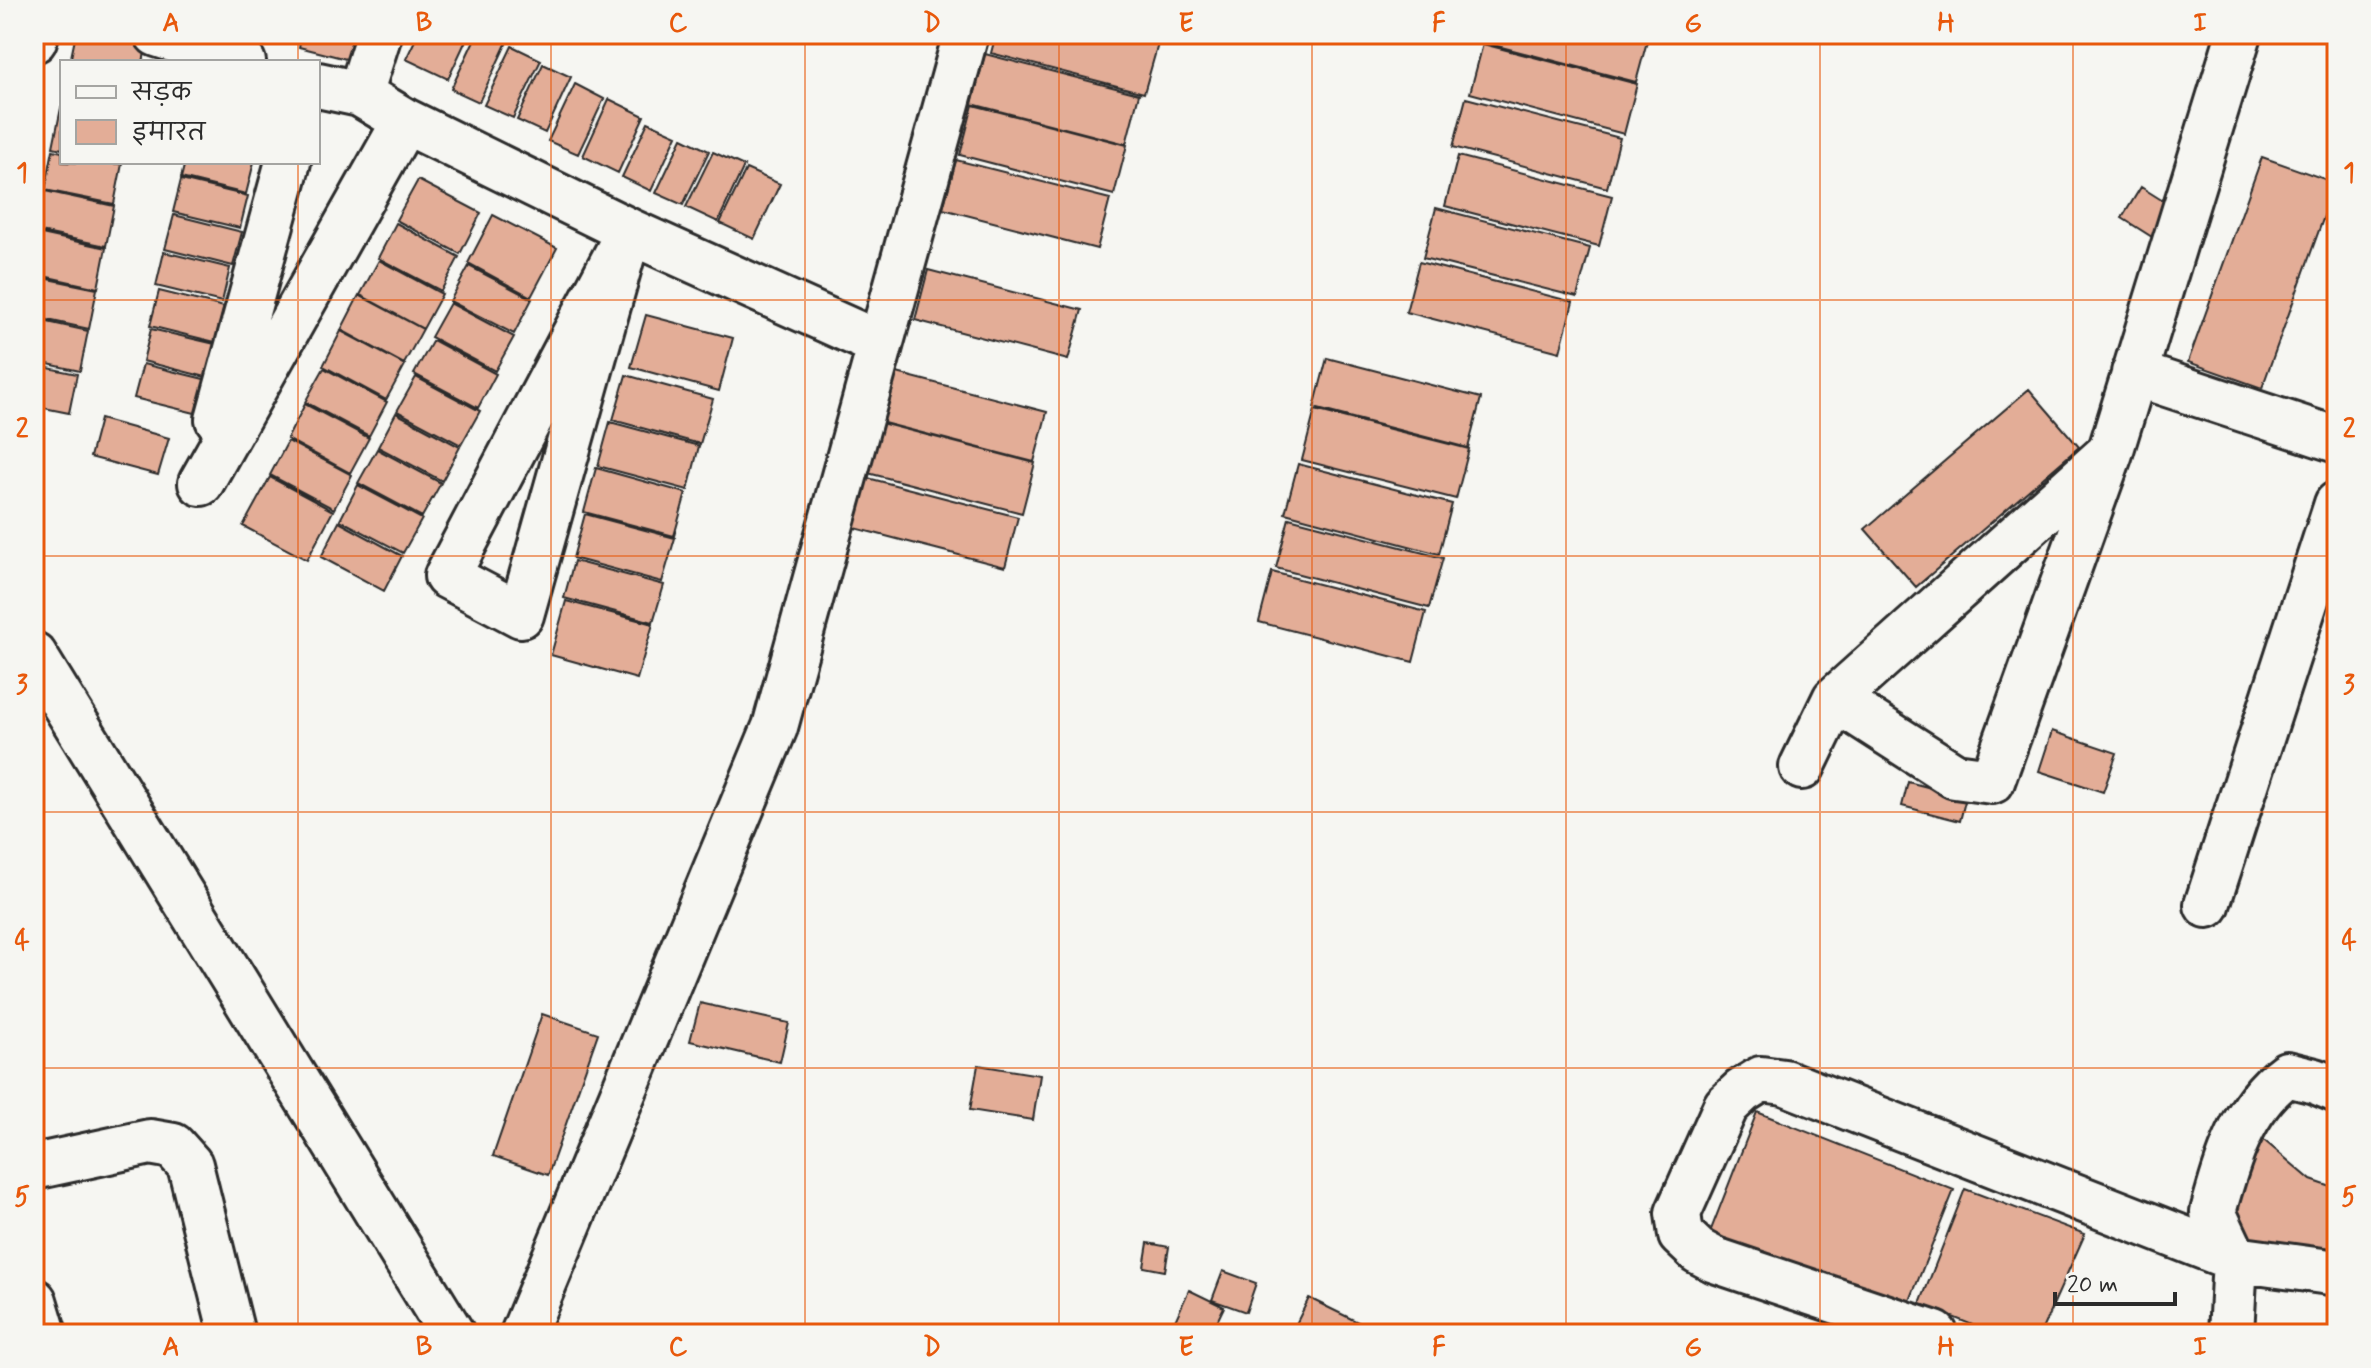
<svg xmlns="http://www.w3.org/2000/svg" width="2371" height="1368" font-family="Mynerve,'Playpen Sans Deva',sans-serif">
	<style>
		.building { fill: #e3ad97; stroke: #2b2b2b; stroke-width: 2 }
		.lines { fill: none; stroke-linecap: round; stroke-linejoin: round }
		.street-casing { stroke: #2b2b2b; stroke-width: 50 }
		.street { stroke: #f6f6f2; stroke-width: 44 }
		.grid { fill: none; stroke: #e8590c; stroke-width: 2; stroke-opacity: 0.55 }
		.neatline { fill: none; stroke: #e8590c; stroke-width: 3 }
		.grid-label { font-size: 26px; text-anchor: middle; font-weight: bold; fill: #e8590c }
	</style>
	<rect width="100%" height="100%" fill="#f6f6f2"/>
	<filter id="ink" filterUnits="userSpaceOnUse"><feTurbulence type="fractalNoise" baseFrequency=".0125" numOctaves="2"/><feDisplacementMap in="SourceGraphic" scale="16" xChannelSelector="R" yChannelSelector="G"/><feConvolveMatrix kernelMatrix="1 2 1 2 8 2 1 2 1" color-interpolation-filters="sRGB"/></filter>
	<g filter="url(#ink)">
		<path class="building" d="M76,34H127L148,39L143,62H70Z
			M302,34H366L358,62L299,47Z
			M418,34H469L448,79L406,59Z
			M477,34H491L507,42L479,102L451,89Z
			M996,34H1120L1158,44L1144,93L991,53Z
			M1484,34H1649L1636,82L1482,42Z
			M1483,44L1637,84L1624,134L1470,93Z
			M512,46L541,60L513,118L484,105Z
			M985,54L1139,94L1126,144L972,104Z
			M543,64L571,77L545,133L517,120Z
			M575,84L604,99L578,154L548,141Z
			M1466,98L1620,138L1607,188L1453,147Z
			M609,99L644,116L618,173L583,156Z
			M973,105L1127,145L1114,195L960,155Z
			M61,108H62V149L53,147Z
			M648,122L677,135L651,191L622,177Z
			M682,138L709,151L683,205L656,193Z
			M53,150L62,152V162L122,164L114,204L45,190Z
			M713,152L744,166L718,222L686,207Z
			M1458,156L1612,196L1599,246L1445,206Z
			M2262,157L2336,183L2262,388L2188,362Z
			M956,160L1110,199L1097,249L943,209Z
			M185,162H254L246,194L181,178Z
			M746,169L780,184L754,239L720,223Z
			M181,180L248,196L240,228L173,212Z
			M418,180L481,213L460,254L396,220Z
			M2141,187L2179,211L2160,242L2122,218Z
			M45,191L114,206L106,246L36,231Z
			M1436,208L1590,248L1577,297L1423,258Z
			M174,215L242,232L233,266L165,249Z
			M493,215L557,248L531,297L468,263Z
			M396,223L459,257L441,291L378,258Z
			M37,233L106,248L98,288L34,274Z
			M164,252L230,268L222,302L156,286Z
			M379,260L442,294L423,329L360,295Z
			M1419,262L1573,302L1560,352L1406,312Z
			M469,266L532,299L514,334L450,301Z
			M928,270L1082,310L1068,360L915,320Z
			M34,276L97,289L89,329L34,317Z
			M159,291L224,307L215,342L150,326Z
			M359,295L423,329L404,364L341,330Z
			M450,303L514,337L495,371L431,337Z
			M646,315L733,338L719,391L631,367Z
			M34,319L88,331L80,371L34,361Z
			M151,329L215,344L206,377L143,361Z
			M341,331L405,365L386,400L323,366Z
			M433,340L496,374L478,408L414,374Z
			M1327,358L1481,398L1468,448L1314,408Z
			M143,364L208,380L199,414L134,398Z
			M34,365L77,374L69,413L34,406Z
			M324,368L387,402L369,436L305,402Z
			M893,372L1047,412L1034,462L880,422Z
			M626,375L713,399L700,444L613,420Z
			M416,377L480,411L461,445L397,411Z
			M2029,389L2079,447L1916,587L1865,529Z
			M305,404L369,438L350,473L287,439Z
			M1315,410L1469,449L1456,499L1302,460Z
			M396,413L460,447L442,481L378,447Z
			M100,419L169,438L158,475L90,457Z
			M610,422L699,446L688,490L598,466Z
			M881,423L1035,463L1022,513L868,473Z
			M288,441L352,475L334,509L270,475Z
			M377,449L441,483L422,517L358,483Z
			M1298,464L1452,504L1439,554L1285,513Z
			M596,468L686,493L674,536L584,512Z
			M270,477L333,511L307,560L243,526Z
			M864,477L1018,517L1005,567L851,527Z
			M358,485L422,519L403,553L340,520Z
			M585,514L675,538L662,582L573,558Z
			M1289,518L1443,558L1429,608L1276,568Z
			M339,522L402,556L384,591L321,557Z
			M574,561L664,585L653,622L564,598Z
			M1272,572L1426,612L1413,662L1259,622Z
			M566,601L653,624L637,679L551,655Z
			M2052,731L2117,753L2103,792L2039,771Z
			M1908,782L1966,797L1960,821L1902,806Z
			M700,1003L789,1023L780,1062L690,1041Z
			M542,1014L598,1033L548,1175L493,1156Z
			M978,1065L1040,1075L1033,1120L970,1110Z
			M1757,1112L1954,1190L1905,1313L1709,1235Z
			M2253,1131L2311,1180L2337,1189V1255L2243,1238L2224,1216Z
			M1965,1189L2085,1234L2040,1334H1995L1920,1304Z
			M1148,1243L1169,1247L1165,1271L1144,1267Z
			M1223,1271L1256,1283L1246,1312L1212,1300Z
			M1189,1290L1224,1307L1211,1334H1169Z
			M1309,1298L1382,1334H1291Z"/>
		<g class="lines">
			<g class="street-casing">
				<path id="street" d="M157,34L243,62
					M34,40L36,34
					M318,85L360,94L405,121L629,231L880,344
					M360,94L379,34
					M629,231L521,615L447,576Z
					M2134,373L2337,440
					M218,419L288,162
					M201,483L405,121
					M34,655L452,1334
					M1835,699L1955,776L1992,781L2110,453L2239,34
					M1802,767L1835,699L2105,457
					M2207,905L2337,504
					M34,1167L150,1142L173,1146L190,1165L232,1334
					M34,1301L44,1334
					M523,1334L775,727L966,34
					M1935,1334L1715,1260L1698,1251L1681,1235L1678,1213L1726,1106L1742,1091L1761,1079L1784,1082L2235,1259L2337,1273
					M2231,1334L2235,1259L2213,1212C2227,1161 2242,1107 2287,1074L2315,1081L2337,1090"/>
			</g>
			<use href="#street" class="street"/>
		</g>
	</g>
	<path class="grid" d="M298,34V62M551,34V1334M805,34V1334M1059,34V1334M1312,34V1334M1566,34V1334M1820,34V1334M2073,34V1334M298,162V1334M34,300H2337M34,556H2337M34,812H2337M34,1068H2337"/>
	<rect width="2371" height="1368" fill="none" stroke="#f6f6f2" stroke-width="88"/>
	<rect x="60" y="60" width="260" height="104" fill="#f6f6f2" stroke="#a5a5a2" stroke-width="2"/>
	<rect x="76" y="86" width="40" height="12" fill="#f6f6f2" stroke="#a5a5a2" stroke-width="2"/>
	<text x="132" y="100" font-size="24" fill="#2b2b2b">सड़क</text>
	<rect x="76" y="120" width="40" height="24" fill="#e3ad97" stroke="#a5a5a2" stroke-width="2"/>
	<text x="132" y="140" font-size="24" fill="#2b2b2b">इमारत</text>
	<path d="M2055 1292v12h120v-12" fill="none" stroke="#2b2b2b" stroke-width="4"/>
	<text x="2067" y="1292" font-size="24" fill="#2b2b2b" stroke="#f6f6f2" stroke-width="6" paint-order="stroke">20 m</text>
	<rect x="44" y="44" width="2283" height="1280" class="neatline"/>
	<g class="grid-label">
		<text x="171" y="31">A</text>
		<text x="424" y="31">B</text>
		<text x="678" y="31">C</text>
		<text x="932" y="31">D</text>
		<text x="1186" y="31">E</text>
		<text x="1439" y="31">F</text>
		<text x="1693" y="31">G</text>
		<text x="1946" y="31">H</text>
		<text x="2200" y="31">I</text>
		<text x="22" y="181">1</text>
		<text x="2349" y="181">1</text>
		<text x="22" y="437">2</text>
		<text x="2349" y="437">2</text>
		<text x="22" y="693">3</text>
		<text x="2349" y="693">3</text>
		<text x="22" y="949">4</text>
		<text x="2349" y="949">4</text>
		<text x="22" y="1205">5</text>
		<text x="2349" y="1205">5</text>
		<text x="171" y="1355">A</text>
		<text x="424" y="1355">B</text>
		<text x="678" y="1355">C</text>
		<text x="932" y="1355">D</text>
		<text x="1186" y="1355">E</text>
		<text x="1439" y="1355">F</text>
		<text x="1693" y="1355">G</text>
		<text x="1946" y="1355">H</text>
		<text x="2200" y="1355">I</text>
	</g>
</svg>
